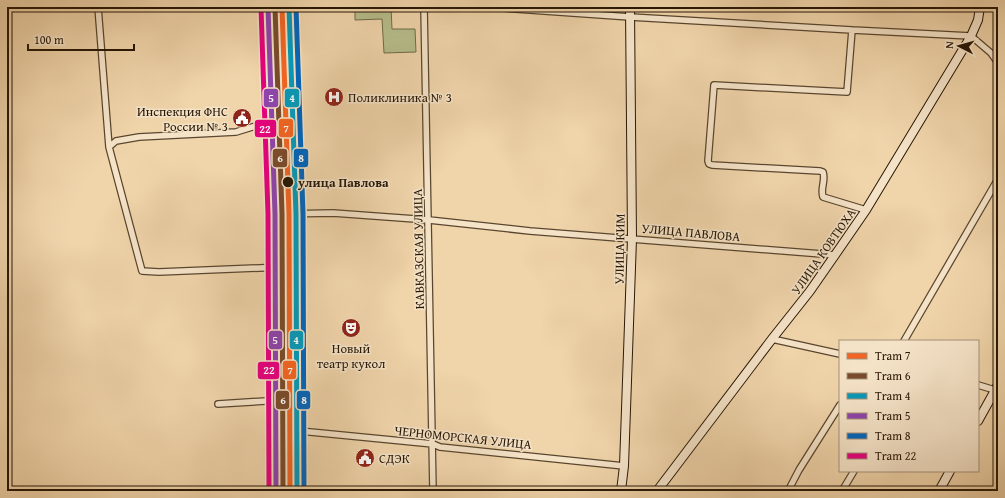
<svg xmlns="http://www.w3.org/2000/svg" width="1005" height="498" font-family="'Gentium Book Plus',serif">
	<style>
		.green { fill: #b6bd8b; stroke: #6e6a48 }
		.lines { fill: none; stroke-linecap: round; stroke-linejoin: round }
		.street-casing { stroke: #59462e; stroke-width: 8 }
		.secondary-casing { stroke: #271705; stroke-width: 10 }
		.primary-casing { stroke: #271705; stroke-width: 11 }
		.street { stroke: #f5e3c8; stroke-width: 5.5 }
		.secondary { stroke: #f5e3c8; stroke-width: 8 }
		.primary { stroke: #f0d4aa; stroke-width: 9 }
		.tram-1-casing { stroke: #f5e3c8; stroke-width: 8 }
		.tram-2-casing { stroke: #f5e3c8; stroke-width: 8 }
		.tram-3-casing { stroke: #f5e3c8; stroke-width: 8 }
		.tram-4-casing { stroke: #f5e3c8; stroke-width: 8 }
		.tram-5-casing { stroke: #f5e3c8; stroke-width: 8 }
		.tram-6-casing { stroke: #f5e3c8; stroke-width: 8 }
		.tram-1 { stroke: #f26522; stroke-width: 5 }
		.tram-2 { stroke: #7a4b2a; stroke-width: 5 }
		.tram-3 { stroke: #049aba; stroke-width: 5 }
		.tram-4 { stroke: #8e44ad; stroke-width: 5 }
		.tram-5 { stroke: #0065bd; stroke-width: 5 }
		.tram-6 { stroke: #e5007d; stroke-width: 5 }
		.stop-dot { fill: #271705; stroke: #f5e3c8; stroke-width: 1.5 }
		.labels { text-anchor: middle; stroke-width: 3; stroke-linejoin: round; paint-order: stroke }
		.poi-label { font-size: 13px; fill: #271705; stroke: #f5e3c8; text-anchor: start }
		.stop-label { font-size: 13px; font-weight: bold; fill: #271705; stroke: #f5e3c8; text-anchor: start }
		.street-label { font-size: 13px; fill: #271705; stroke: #f5e3c8 }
		.line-badge { stroke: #f5e3c8; stroke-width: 1.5 }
		.badge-label { font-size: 11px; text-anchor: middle; font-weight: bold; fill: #fff }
	</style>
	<rect width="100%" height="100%" fill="#f0d4aa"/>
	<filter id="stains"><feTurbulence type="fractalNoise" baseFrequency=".005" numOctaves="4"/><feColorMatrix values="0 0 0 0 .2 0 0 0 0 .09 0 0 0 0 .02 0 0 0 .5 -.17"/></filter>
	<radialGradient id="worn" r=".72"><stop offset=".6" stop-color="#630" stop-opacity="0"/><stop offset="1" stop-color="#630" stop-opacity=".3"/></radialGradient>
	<path class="green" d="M355,7H391L392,29H415L416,52L384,53L382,19L355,20Z"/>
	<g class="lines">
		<g class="street-casing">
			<path id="street" d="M98,7L109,147
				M424,7L433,491
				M487,7L630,17L852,30L971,36L991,53L998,63
				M852,30L847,92L714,85L708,161L709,164L712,165L820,171L823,172C826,181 820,188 823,197L866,210
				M279,122L262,124L236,132L139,137L116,141L109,147L142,271L159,272L282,267
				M281,214L333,213L429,220L530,231L835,255
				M772,339L840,354
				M904,341L998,179
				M978,385L998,391
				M218,404L282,400
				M300,431L433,444L440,447L624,466
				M788,491L799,470L840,405
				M842,491L854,471"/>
		</g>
		<g class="secondary-casing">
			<path id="secondary" d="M978,421L998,385
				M621,491L624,466L632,239L630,7
				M657,491L772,339L810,291L835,255L866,210L971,36L978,20L980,7
				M939,491L950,471"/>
		</g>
		<g class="primary-casing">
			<path id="primary" d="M276,7L281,214L283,491
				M292,7L298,214L301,491"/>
		</g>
		<use href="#street" class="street"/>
		<use href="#secondary" class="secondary"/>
		<use href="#primary" class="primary"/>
		<g class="tram-1-casing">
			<path id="tram-1" d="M282,7L289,214L290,491"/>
		</g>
		<g class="tram-2-casing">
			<path id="tram-2" d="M275,7L282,214L283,491"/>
		</g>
		<g class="tram-3-casing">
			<path id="tram-3" d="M289,7L296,214L297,491"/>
		</g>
		<g class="tram-4-casing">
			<path id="tram-4" d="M268,7L275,214L276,491"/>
		</g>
		<g class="tram-5-casing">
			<path id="tram-5" d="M296,7L303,214L304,491"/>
		</g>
		<g class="tram-6-casing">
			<path id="tram-6" d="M261,8L268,214L269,491"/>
		</g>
		<use href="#tram-1" class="tram-1"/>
		<use href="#tram-2" class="tram-2"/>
		<use href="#tram-3" class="tram-3"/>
		<use href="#tram-4" class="tram-4"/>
		<use href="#tram-5" class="tram-5"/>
		<use href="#tram-6" class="tram-6"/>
	</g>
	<defs>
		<g id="hospital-disc" transform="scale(1)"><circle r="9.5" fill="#8f2418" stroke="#f5e3c8"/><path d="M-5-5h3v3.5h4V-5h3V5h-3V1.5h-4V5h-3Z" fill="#fff"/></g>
		<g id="civic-disc" transform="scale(1)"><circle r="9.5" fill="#8f2418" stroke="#f5e3c8"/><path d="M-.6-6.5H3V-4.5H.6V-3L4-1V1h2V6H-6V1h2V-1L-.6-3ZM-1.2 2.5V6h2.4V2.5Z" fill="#fff"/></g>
		<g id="theatre-disc" transform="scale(1)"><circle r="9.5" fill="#8f2418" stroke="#f5e3c8"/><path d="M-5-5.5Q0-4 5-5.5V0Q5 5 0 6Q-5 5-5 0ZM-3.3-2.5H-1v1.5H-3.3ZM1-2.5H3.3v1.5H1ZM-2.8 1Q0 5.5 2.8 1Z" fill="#fff"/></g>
	</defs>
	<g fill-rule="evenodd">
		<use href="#hospital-disc" x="334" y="97"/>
		<use href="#civic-disc" x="242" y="118"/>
		<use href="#theatre-disc" x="351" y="328"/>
		<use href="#civic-disc" x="365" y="458"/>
	</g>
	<circle class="stop-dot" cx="288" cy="182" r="6"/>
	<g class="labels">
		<g class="poi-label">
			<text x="348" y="102">Поликлиника № 3</text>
			<text x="228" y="116" text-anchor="end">Инспекция ФНС<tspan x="228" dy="15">России № 3</tspan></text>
			<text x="351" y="353" text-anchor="middle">Новый<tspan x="351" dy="15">театр кукол</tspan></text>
			<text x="379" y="463">СДЭК</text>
		</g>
		<g class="stop-label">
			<text x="298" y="187">улица Павлова</text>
		</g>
		<g class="street-label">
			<text transform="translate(691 232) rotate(5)" y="5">УЛИЦА ПАВЛОВА</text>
			<text transform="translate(418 249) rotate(-91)" y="5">КАВКАЗСКАЯ УЛИЦА</text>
			<text transform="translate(619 249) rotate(-89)" y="5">УЛИЦА КИМ</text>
			<text transform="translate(823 251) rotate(-55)" y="5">УЛИЦА КОВТЮХА</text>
			<text transform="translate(463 437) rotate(6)" y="5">ЧЕРНОМОРСКАЯ УЛИЦА</text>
		</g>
	</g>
	<g class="line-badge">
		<rect x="263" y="88" width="16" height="20" rx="4" fill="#8e44ad"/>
		<rect x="284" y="88" width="16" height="20" rx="4" fill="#049aba"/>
		<rect x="278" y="118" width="16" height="20" rx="4" fill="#f26522"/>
		<rect x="254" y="119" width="23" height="19" rx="4" fill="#e5007d"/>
		<rect x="272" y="148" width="16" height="20" rx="4" fill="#7a4b2a"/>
		<rect x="293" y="148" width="16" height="20" rx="4" fill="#0065bd"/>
		<rect x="268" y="330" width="15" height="20" rx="4" fill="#8e44ad"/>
		<rect x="289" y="330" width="15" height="20" rx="4" fill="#049aba"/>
		<rect x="282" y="360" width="15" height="20" rx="4" fill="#f26522"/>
		<rect x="257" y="361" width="23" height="19" rx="4" fill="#e5007d"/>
		<rect x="275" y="390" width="15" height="20" rx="4" fill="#7a4b2a"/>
		<rect x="296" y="390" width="15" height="20" rx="4" fill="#0065bd"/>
	</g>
	<g class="badge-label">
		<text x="271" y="102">5</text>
		<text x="292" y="102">4</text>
		<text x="286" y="132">7</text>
		<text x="265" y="133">22</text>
		<text x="280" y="162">6</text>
		<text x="301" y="162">8</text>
		<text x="275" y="344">5</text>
		<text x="296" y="344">4</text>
		<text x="290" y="374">7</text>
		<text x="269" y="374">22</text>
		<text x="283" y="404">6</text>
		<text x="304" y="404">8</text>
	</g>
	<rect width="1005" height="498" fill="none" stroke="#f0d4aa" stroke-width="24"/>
	<rect x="8" y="8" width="989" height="482" fill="none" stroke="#271705" stroke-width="2"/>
	<rect x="12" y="12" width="981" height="474" fill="none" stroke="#271705"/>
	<rect x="839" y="340" width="140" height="132" fill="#f5e3c8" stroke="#a3917a"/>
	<rect x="847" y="353" width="20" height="6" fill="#f26522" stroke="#a3917a"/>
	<text x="875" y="360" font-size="12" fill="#271705">Tram 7</text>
	<rect x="847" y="373" width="20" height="6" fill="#7a4b2a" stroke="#a3917a"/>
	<text x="875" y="380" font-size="12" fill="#271705">Tram 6</text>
	<rect x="847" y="393" width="20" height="6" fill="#049aba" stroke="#a3917a"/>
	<text x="875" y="400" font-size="12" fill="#271705">Tram 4</text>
	<rect x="847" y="413" width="20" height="6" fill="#8e44ad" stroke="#a3917a"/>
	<text x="875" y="420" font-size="12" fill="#271705">Tram 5</text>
	<rect x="847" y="433" width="20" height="6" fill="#0065bd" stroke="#a3917a"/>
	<text x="875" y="440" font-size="12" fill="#271705">Tram 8</text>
	<rect x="847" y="453" width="20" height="6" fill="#e5007d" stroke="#a3917a"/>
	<text x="875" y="460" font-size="12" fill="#271705">Tram 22</text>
	<g transform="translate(959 46) rotate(276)" stroke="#f5e3c8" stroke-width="3" paint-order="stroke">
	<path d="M0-3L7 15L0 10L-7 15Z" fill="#271705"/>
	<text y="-6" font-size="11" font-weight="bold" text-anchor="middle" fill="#271705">N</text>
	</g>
	<path d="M28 44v6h106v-6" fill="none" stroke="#271705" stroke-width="2"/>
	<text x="34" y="44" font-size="12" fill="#271705" stroke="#f5e3c8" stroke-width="3" paint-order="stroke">100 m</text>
	<rect width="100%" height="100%" filter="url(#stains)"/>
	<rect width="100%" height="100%" fill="url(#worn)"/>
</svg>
